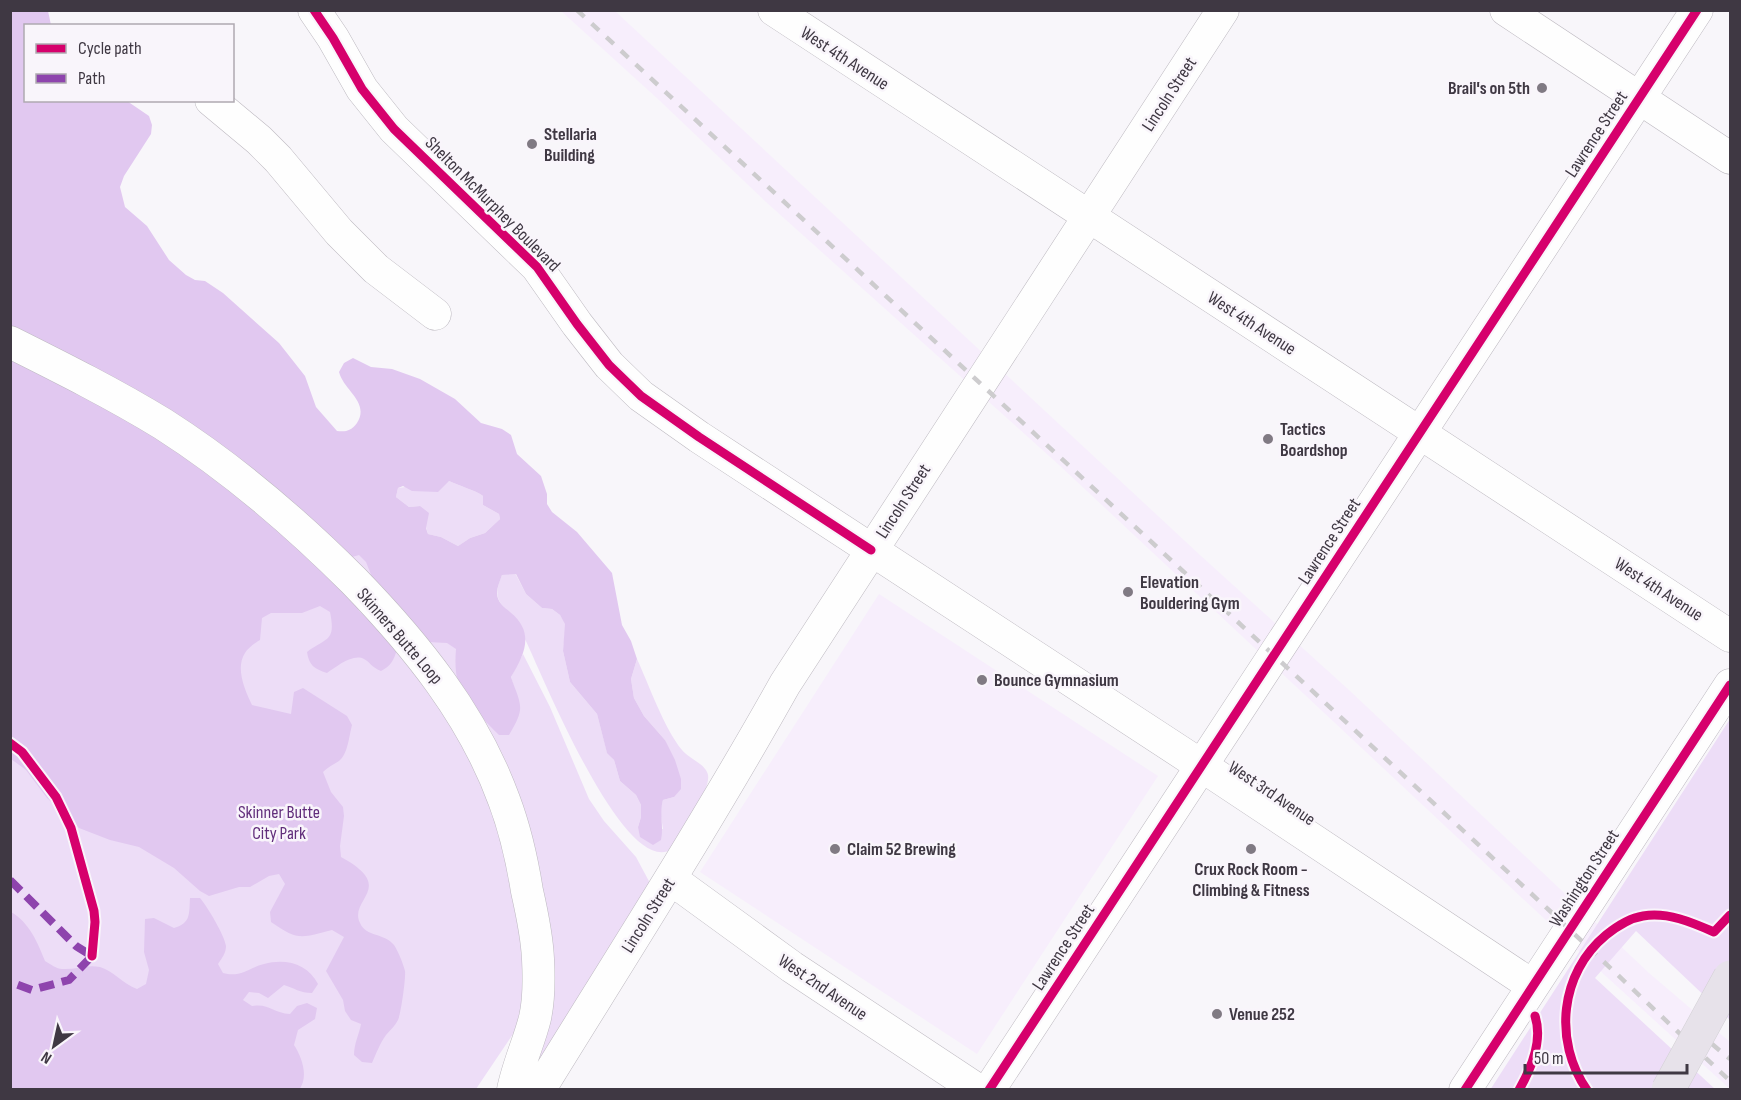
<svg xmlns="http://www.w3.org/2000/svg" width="1741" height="1100" font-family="'Sofia Sans Condensed',sans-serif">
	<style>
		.built { fill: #f7eefc }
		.green { fill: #edddf7 }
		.forest { fill: #e1c8f0; fill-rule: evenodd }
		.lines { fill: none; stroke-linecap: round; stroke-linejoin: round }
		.minor-casing { stroke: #bdb9c0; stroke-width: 33 }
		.minor { stroke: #fefefe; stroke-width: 32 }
		.rail { stroke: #cdccce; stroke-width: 4.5; stroke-dasharray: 10 10; stroke-linecap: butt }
		.highway-bridge-casing { stroke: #d2d0d4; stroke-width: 34; stroke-linecap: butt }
		.highway-bridge { stroke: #e7e2ea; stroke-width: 33 }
		.quiet { stroke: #8e44ad; stroke-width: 8; stroke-dasharray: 15 8; stroke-linecap: butt }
		.cycleway-casing { stroke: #f9f5fb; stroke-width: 13 }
		.cycleway { stroke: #d6006c; stroke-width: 9 }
		.poi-dot { fill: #807a83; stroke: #f9f5fb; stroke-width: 2 }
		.labels { text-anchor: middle; stroke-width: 5; stroke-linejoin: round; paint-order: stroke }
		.street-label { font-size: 18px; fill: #3f3843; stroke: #f9f5fb }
		.poi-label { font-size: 18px; font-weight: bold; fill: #3f3843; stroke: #f9f5fb; text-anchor: start }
		.park-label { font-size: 18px; fill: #612d7b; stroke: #f9f5fb }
	</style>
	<rect width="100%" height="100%" fill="#f8f6fa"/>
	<path class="built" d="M561,11H615L1200,555L1349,690L1649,973L1730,1042V1089L1598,969L1058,464L766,202L659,100Z
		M879,594L1158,776L977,1054L700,872Z"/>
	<path class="green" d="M10,102L516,694L511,677L523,654L550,707L589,799L604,821L636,857L651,885L532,1082L548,982L476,1089H11Z
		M449,481C459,486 475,490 483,496V505L499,514L500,519L485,533L470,538L458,546L441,537L428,534L420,506L409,507L396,497L398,488Z
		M515,573L526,594L542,608L552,609L560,615L566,624L563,651L570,682L597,714L607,752L614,760L620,781L636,795L641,805V817L638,827L663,829L660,810L663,800L674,797L665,740L644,716L634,698L631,679L637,659C649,685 664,728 682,750C688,758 706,764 708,775C711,791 680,834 672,849C624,881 540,669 524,637C520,605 485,613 502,575Z
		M1730,719V1020L1636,931L1595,978L1715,1089L1490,1090Z"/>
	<path class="forest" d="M11,11H48L51,25L26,26V100L127,101L149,116L152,125L151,134L124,176L120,187L125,207L147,226L169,260L186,275L195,280L205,281L223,293L279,343L305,376L316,407L337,431C346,432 351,431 357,423C370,402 344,391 339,372L344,363L353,358L371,367L392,369L420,379L455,399L481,423L502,429L511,435L517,454L541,476L547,494V504L552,512L577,532L612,573L622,625L631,641L637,659L631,679L634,698L644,716L665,740L675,760L681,779V789L674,797L663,800C659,813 664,826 661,840L653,845L640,837L638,827L641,817V805L636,795L620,781L614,760L607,753L597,714L570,682L563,651L565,624L560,615L552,609L542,608L526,594L516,574L502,575C500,581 497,587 497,593C497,602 504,607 510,612C535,632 525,654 511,677C521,706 526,707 509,735H499C470,705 452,695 456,649L447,643L428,642L374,582L366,562L359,555L349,558L11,336ZM449,481C459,486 475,490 483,496V505L499,514L500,519L485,533L470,538L458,546L441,537L428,534L426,528L429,513L420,506L409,507L396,497L398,488L403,486L412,491L438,492Z
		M11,351L214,468L346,586L359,611L392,640L397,649C394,660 391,666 381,671C371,667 370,662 364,659C353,653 336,667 327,673C314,669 309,665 307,652C327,637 336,642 330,612L320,606L302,613H271L262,618L260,640C255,643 248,648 245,653C235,668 245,690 252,705L291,714L294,692L303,688L347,716L352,725C349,736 348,754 339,761C333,765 328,767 323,772L331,792L343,807L344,816L340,846L341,857C398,888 348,899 360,923C366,937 385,933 394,945C398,951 403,963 405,971C406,977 401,1014 398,1020C395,1026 390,1030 386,1035C380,1043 376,1054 372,1063L362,1062L354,1055C354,1043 359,1035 361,1024L351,1020L345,1011L343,1000L326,971L344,937L332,930C301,938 298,941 271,922L270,912L285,884L279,874L269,876L250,887H239L209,896L200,891L174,868L139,847L110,840L79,828L47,798L26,770L11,759Z
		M190,898H200C207,906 225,936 226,946C226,953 222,958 218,964L223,973C240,978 248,968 264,964C286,958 308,964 318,984L312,993C300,993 294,988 284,985L268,998L259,993L249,992L243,1000L252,1006C269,1003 273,1013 290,1014L297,1006L307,1003L317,1008L315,1019L298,1030L294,1045C302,1057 309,1077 299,1090L11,1089V912C29,922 38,943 45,961C50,964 57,969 62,969C75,970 87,964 100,967C114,971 123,984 137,989L146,984L149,970L144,952L145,919L154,918L174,928C191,923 189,914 190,898Z"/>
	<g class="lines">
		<g class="minor-casing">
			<path id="minor" d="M314,10L333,38L362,89L394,129L537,267L577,324L609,365L641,396L699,437L1202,766L1533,986
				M774,10L1730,636
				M1506,10L1730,158
				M211,100L259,140L278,159L339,232L376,269L435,314
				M10,342C62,368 114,394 163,424C232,468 296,523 354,581C416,645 473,715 504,800C515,829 522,860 527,891C532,913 537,937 538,959C539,978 539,1000 535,1018C529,1042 518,1065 513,1090
				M671,879L792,967L978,1090
				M536,1090L546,1079C627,948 710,818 785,684L1223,10
				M989,1090L1697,10
				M1465,1090L1730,685"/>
		</g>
		<use href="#minor" class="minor"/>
		<path class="rail" d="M577,10L1550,911L1730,1081
			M1712,1044L1730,1059"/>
		<g class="highway-bridge-casing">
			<path id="highway-bridge" d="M1668,1090L1730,977"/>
		</g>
		<use href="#highway-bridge" class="highway-bridge"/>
		<path class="quiet" d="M10,880L76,946L92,956L69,980L32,990L10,982"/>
		<g class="cycleway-casing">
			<path id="cycleway" d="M314,10L333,38L362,89L394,129L537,267L577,324L609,365L641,396L699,437L871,550
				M10,743L22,752L56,797L71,828L94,911L95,922L92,956
				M989,1090L1697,10
				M1465,1090L1730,685
				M1519,1090C1531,1069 1543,1040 1535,1016
				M1587,1090C1553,1041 1560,973 1606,935C1616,927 1630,918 1643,916C1668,912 1691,922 1714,932L1730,915"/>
		</g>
		<use href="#cycleway" class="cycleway"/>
	</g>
	<g class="poi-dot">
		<circle cx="1542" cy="88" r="6"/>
		<circle cx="532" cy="144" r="6"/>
		<circle cx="1268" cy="439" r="6"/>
		<circle cx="1128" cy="592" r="6"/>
		<circle cx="982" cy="680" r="6"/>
		<circle cx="835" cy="849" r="6"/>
		<circle cx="1251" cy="849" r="6"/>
		<circle cx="1217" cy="1014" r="6"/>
	</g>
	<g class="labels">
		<g class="street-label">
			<text transform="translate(845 58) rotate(33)" y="6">West 4th Avenue</text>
			<text transform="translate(1169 94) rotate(-57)" y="6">Lincoln Street</text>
			<text transform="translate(1596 134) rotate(-57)" y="6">Lawrence Street</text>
			<text transform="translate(493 204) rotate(45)" y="6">Shelton McMurphey Boulevard</text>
			<text transform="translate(1252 323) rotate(33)" y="6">West 4th Avenue</text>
			<text transform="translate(903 501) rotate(-57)" y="6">Lincoln Street</text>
			<text transform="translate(1329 541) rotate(-57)" y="6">Lawrence Street</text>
			<text transform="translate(1659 589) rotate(33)" y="6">West 4th Avenue</text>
			<text transform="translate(400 636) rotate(49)" y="6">Skinners Butte Loop</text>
			<text transform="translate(1272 793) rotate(34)" y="6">West 3rd Avenue</text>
			<text transform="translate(1584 878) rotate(-57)" y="6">Washington Street</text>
			<text transform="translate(648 915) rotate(-58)" y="6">Lincoln Street</text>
			<text transform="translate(1063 947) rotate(-57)" y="6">Lawrence Street</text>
			<text transform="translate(823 987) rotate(34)" y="6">West 2nd Avenue</text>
		</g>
		<g class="poi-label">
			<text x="1530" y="94" text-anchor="end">Brail's on 5th</text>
			<text x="544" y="140">Stellaria<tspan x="544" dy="21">Building</tspan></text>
			<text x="1280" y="435">Tactics<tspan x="1280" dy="21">Boardshop</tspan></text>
			<text x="1140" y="588">Elevation<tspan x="1140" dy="21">Bouldering Gym</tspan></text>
			<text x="994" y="686">Bounce Gymnasium</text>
			<text x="847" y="855">Claim 52 Brewing</text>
			<text x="1251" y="875" text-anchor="middle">Crux Rock Room -<tspan x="1251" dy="21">Climbing &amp; Fitness</tspan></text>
			<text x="1229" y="1020">Venue 252</text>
		</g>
		<g class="park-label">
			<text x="279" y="818">Skinner Butte<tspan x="279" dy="21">City Park</tspan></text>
		</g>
	</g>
	<rect width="1741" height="1100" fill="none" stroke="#3f3843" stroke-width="24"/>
	<rect x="24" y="24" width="210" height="78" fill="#f9f5fb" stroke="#afa9b1" stroke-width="1.5"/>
	<rect x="36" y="44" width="30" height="9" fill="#d6006c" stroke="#afa9b1" stroke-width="1.5"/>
	<text x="78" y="54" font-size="18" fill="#3f3843">Cycle path</text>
	<rect x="36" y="74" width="30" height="9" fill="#8e44ad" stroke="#afa9b1" stroke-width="1.5"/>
	<text x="78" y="84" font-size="18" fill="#3f3843">Path</text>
	<g transform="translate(54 1046) rotate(213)" stroke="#f9f5fb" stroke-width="4.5" paint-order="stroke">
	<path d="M0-4.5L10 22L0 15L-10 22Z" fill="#3f3843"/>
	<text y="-9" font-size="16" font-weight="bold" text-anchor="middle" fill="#3f3843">N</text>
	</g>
	<path d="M1525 1064v9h162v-9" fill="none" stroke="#3f3843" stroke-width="3"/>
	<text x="1534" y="1064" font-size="18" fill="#3f3843" stroke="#f9f5fb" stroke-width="4.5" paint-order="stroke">50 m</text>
</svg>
